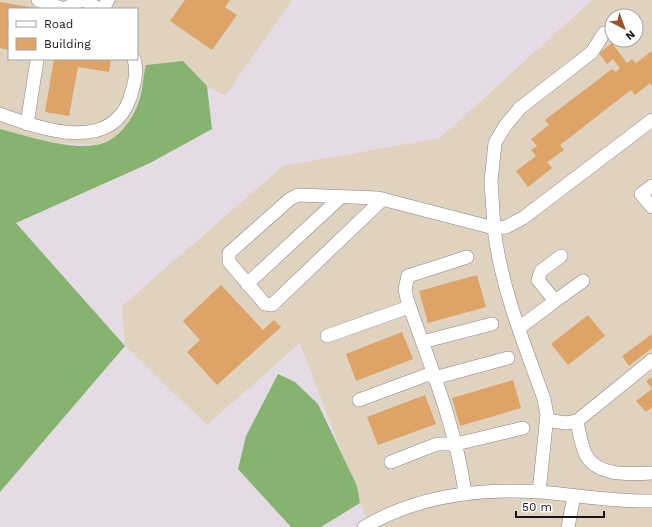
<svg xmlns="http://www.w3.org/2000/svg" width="652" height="527" font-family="'Work Sans',sans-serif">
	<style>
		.commercial { fill: #dfd3bf; fill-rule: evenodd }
		.forest { fill: #87b370 }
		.building { fill: #dea366 }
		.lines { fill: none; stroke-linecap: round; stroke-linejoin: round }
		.minor-casing { stroke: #898089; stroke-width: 14 }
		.minor { stroke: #fff; stroke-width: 13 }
	</style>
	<rect width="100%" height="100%" fill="#e4dbe4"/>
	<path class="commercial" d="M0,0H292L225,96L207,86L183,61L146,65L139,101L129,123L117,136L97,145L49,142L0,129ZM9,9H137V59H9Z
		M592,0H652V527H370L300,343L207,425L125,346L122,306L283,166L440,138ZM612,16H636V40H612Z"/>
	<path class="forest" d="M183,61L207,86L212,129L150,163L16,223L125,346L0,492V129C27,136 69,150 96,145C117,142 133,120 139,101C143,90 143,76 146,65Z
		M278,374L295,382L318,404L357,486L360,503L321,527H291L238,469L246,436Z"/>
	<path class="building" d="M185,0H230L225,7L237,15L212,50L170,21Z
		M0,2L35,8L9,9V50L0,48Z
		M612,43L627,63L632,59L636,63L652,51V87L650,83L635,95L631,90L560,145L564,150L547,162L552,168L528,187L516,171L536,156L531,150L537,146L531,139L549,125L545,120L612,69L616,72L620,68L613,59L607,64L599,53Z
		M54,59H111L109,72L78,67L69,116L45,112Z
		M477,275L486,307L428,323L419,291Z
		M221,285L263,330L274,320L281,327L217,385L187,352L200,340L183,321Z
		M588,315L605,336L568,365L551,344Z
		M402,332L413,359L356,381L346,354Z
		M652,334V348L629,366L622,356Z
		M652,377V407L646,412L636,401L652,389L646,381Z
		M513,380L521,408L460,426L452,398Z
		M425,395L436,424L378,445L367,417Z"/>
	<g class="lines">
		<g class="minor-casing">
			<path id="minor" d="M38,0L64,9
				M84,0L99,9
				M64,9L82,0
				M103,9L108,0
				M0,114C40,129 111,154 130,98C134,85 138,72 134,59
				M27,124L37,60
				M652,186L641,194L652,207
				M383,199L272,305L265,304L229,262V253L290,199L298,195L378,198L494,228L491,181L495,143L505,126L520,108L592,52L604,33
				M247,284L341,197
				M555,301L583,281
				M519,328L555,301L538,280L541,271L561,256
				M327,336L409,307
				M422,342L492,324
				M434,378L508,358
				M359,400L432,373
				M546,420L566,423L577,421L652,360
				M577,421C579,432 581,445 586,455C598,477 631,474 652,473
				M391,462L437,444H456L523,428
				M539,492L547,415L544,399C524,343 501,288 494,228L506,227L523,218L652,120
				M465,493C456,426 429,363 407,299L405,289L408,276L467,257
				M364,527C417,496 480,488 540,492C578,495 614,502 652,501
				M568,527L574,496"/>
		</g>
		<use href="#minor" class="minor"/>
	</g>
	<rect x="8" y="8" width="130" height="52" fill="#ffffff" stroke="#a3a1a3"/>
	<rect x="16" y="21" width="20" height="6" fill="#ffffff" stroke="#a3a1a3"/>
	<text x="44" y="28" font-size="12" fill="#181418">Road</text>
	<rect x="16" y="38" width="20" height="12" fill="#dea366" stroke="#a3a1a3"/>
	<text x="44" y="48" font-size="12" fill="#181418">Building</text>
	<g transform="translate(624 28) rotate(139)"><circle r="19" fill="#ffffff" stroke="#a3a1a3"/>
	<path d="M0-3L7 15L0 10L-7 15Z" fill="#995527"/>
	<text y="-6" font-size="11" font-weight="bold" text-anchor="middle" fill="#181418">N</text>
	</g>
	<path d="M516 511v6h88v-6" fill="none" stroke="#181418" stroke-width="2"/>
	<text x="522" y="511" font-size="12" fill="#181418" stroke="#ffffff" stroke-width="3" paint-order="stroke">50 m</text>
</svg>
